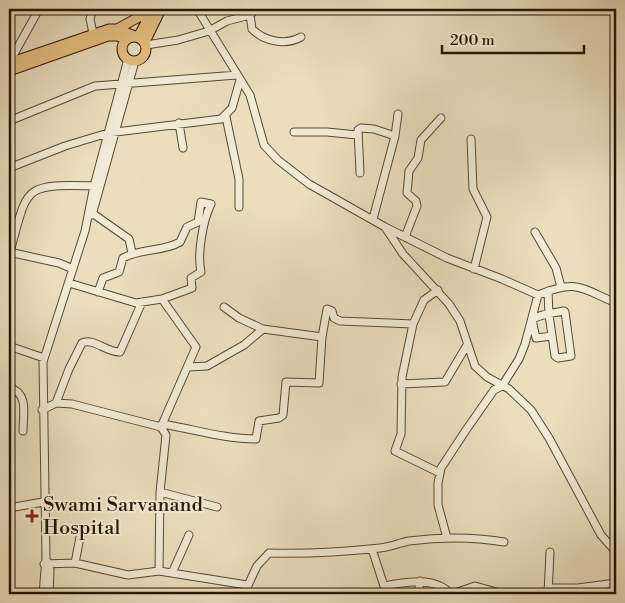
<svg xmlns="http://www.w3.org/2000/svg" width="625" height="603" font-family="'Libre Bodoni',serif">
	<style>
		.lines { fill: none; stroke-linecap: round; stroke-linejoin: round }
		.minor-casing { stroke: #584931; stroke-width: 9 }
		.major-casing { stroke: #281702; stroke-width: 11 }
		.minor { stroke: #f1ead5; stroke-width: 7 }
		.major { stroke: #e5bf7f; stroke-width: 9 }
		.poi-dot { fill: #8f2418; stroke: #f1ead5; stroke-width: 2 }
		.labels { text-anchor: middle; stroke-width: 4; stroke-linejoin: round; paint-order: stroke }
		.poi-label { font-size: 20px; fill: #281702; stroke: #f1ead5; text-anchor: start }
	</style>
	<rect width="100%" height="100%" fill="#eadebe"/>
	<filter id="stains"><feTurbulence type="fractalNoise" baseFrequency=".004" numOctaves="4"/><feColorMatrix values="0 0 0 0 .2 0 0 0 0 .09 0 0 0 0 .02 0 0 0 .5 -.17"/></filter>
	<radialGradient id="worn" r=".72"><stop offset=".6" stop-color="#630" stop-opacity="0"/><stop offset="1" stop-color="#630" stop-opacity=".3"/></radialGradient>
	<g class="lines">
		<g class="minor-casing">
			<path id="minor" d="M197,9L250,95L264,145L278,160L309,184L385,227L403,254L449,304L460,321L475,366L487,377L509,389L531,410L549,438L601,535L616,552
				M250,15L252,29C264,41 285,46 301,37
				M93,33L90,19L93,9
				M146,45L178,40L209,31L227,21L250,15L256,9
				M9,63L39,9
				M226,117L239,179V207
				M9,121L95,86L237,75
				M179,123L183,148
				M294,132H327L357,135
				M471,139L473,189L487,217L474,269
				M9,168L65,146L108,133L221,119L232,108L240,80
				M360,173L358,130L361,128L374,129L395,136
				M92,213L129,239L132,253
				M92,215L135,61
				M373,219L395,136L398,114
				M385,227L447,258L502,279L538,295C578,279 580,288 616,303
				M535,232L556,268L561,287
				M405,237L417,206L416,201L407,193L409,171L418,158L421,140L441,118
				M9,252L59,263L73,269
				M10,252C28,186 22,184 94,186
				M69,283L136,303L162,299L196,347L161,427
				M548,291L549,315L555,356L558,358L571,356L565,312L564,311C554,313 539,314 532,320L536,338L552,336
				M98,292L103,278L119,272L123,258C141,248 163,252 180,242L187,227L198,222L201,202L211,204C203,220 197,254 201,272L191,278L192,288L162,299
				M224,307L239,318L263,329
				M413,324L402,377L401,434L395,451L440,473
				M9,346L44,358
				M189,367L207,366L244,345L263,329L322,337
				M401,384L445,382L467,345
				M9,387C29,394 23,412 23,431
				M56,403L69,369L82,343C93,337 107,353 120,352L142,302
				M42,410L56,403L72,404L161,427L166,435L160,492L159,571
				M162,424C194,429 224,439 256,439L259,421L279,418L283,415L286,382L319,383L322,337L327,309L332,311L334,318L340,321L413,324L424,300L438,290
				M160,492L217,507
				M9,508L43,502
				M447,538L438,505V483L441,468L466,430L494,390L502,386L519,359L525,344L538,295
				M372,549L384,586C405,582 435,576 451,594
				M47,561L50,570L49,594
				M75,563L81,532
				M44,564L75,563L128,575L159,571L247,585
				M172,573L189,535
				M548,588H578L616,583
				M43,594L46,558L43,362L85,231L94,186L128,59
				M244,594L257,566L269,553C306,554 342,552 380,548C390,547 399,543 409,541C441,537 473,537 504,542
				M418,594L420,581
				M452,594L475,586L504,594
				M548,594L550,552"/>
		</g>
		<g class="major-casing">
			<path id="major" d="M117,29L152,10
				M122 49a12 12 0 1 1 24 0a12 12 0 1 1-24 0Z
				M138,37L153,9
				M145,42L161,9
				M9,63L109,29H117L135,36
				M9,71L108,36H118L126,40"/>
		</g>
		<use href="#minor" class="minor"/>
		<use href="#major" class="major"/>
	</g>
	<path class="poi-dot" d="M29.5 508.5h5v5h5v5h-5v5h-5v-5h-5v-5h5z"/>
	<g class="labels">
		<g class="poi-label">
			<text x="43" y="511">Swami Sarvanand<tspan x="43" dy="23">Hospital</tspan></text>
		</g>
	</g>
	<rect width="625" height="603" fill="none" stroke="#eadebe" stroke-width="30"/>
	<rect x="10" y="10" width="605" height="583" fill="none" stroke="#281702" stroke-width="2.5"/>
	<rect x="15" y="15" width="595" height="573" fill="none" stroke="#281702"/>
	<path d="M442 45v8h142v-8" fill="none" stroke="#281702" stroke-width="2.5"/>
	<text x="450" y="45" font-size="15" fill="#281702" stroke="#f1ead5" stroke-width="4" paint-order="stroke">200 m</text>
	<rect width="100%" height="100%" filter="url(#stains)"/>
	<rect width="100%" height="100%" fill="url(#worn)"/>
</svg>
